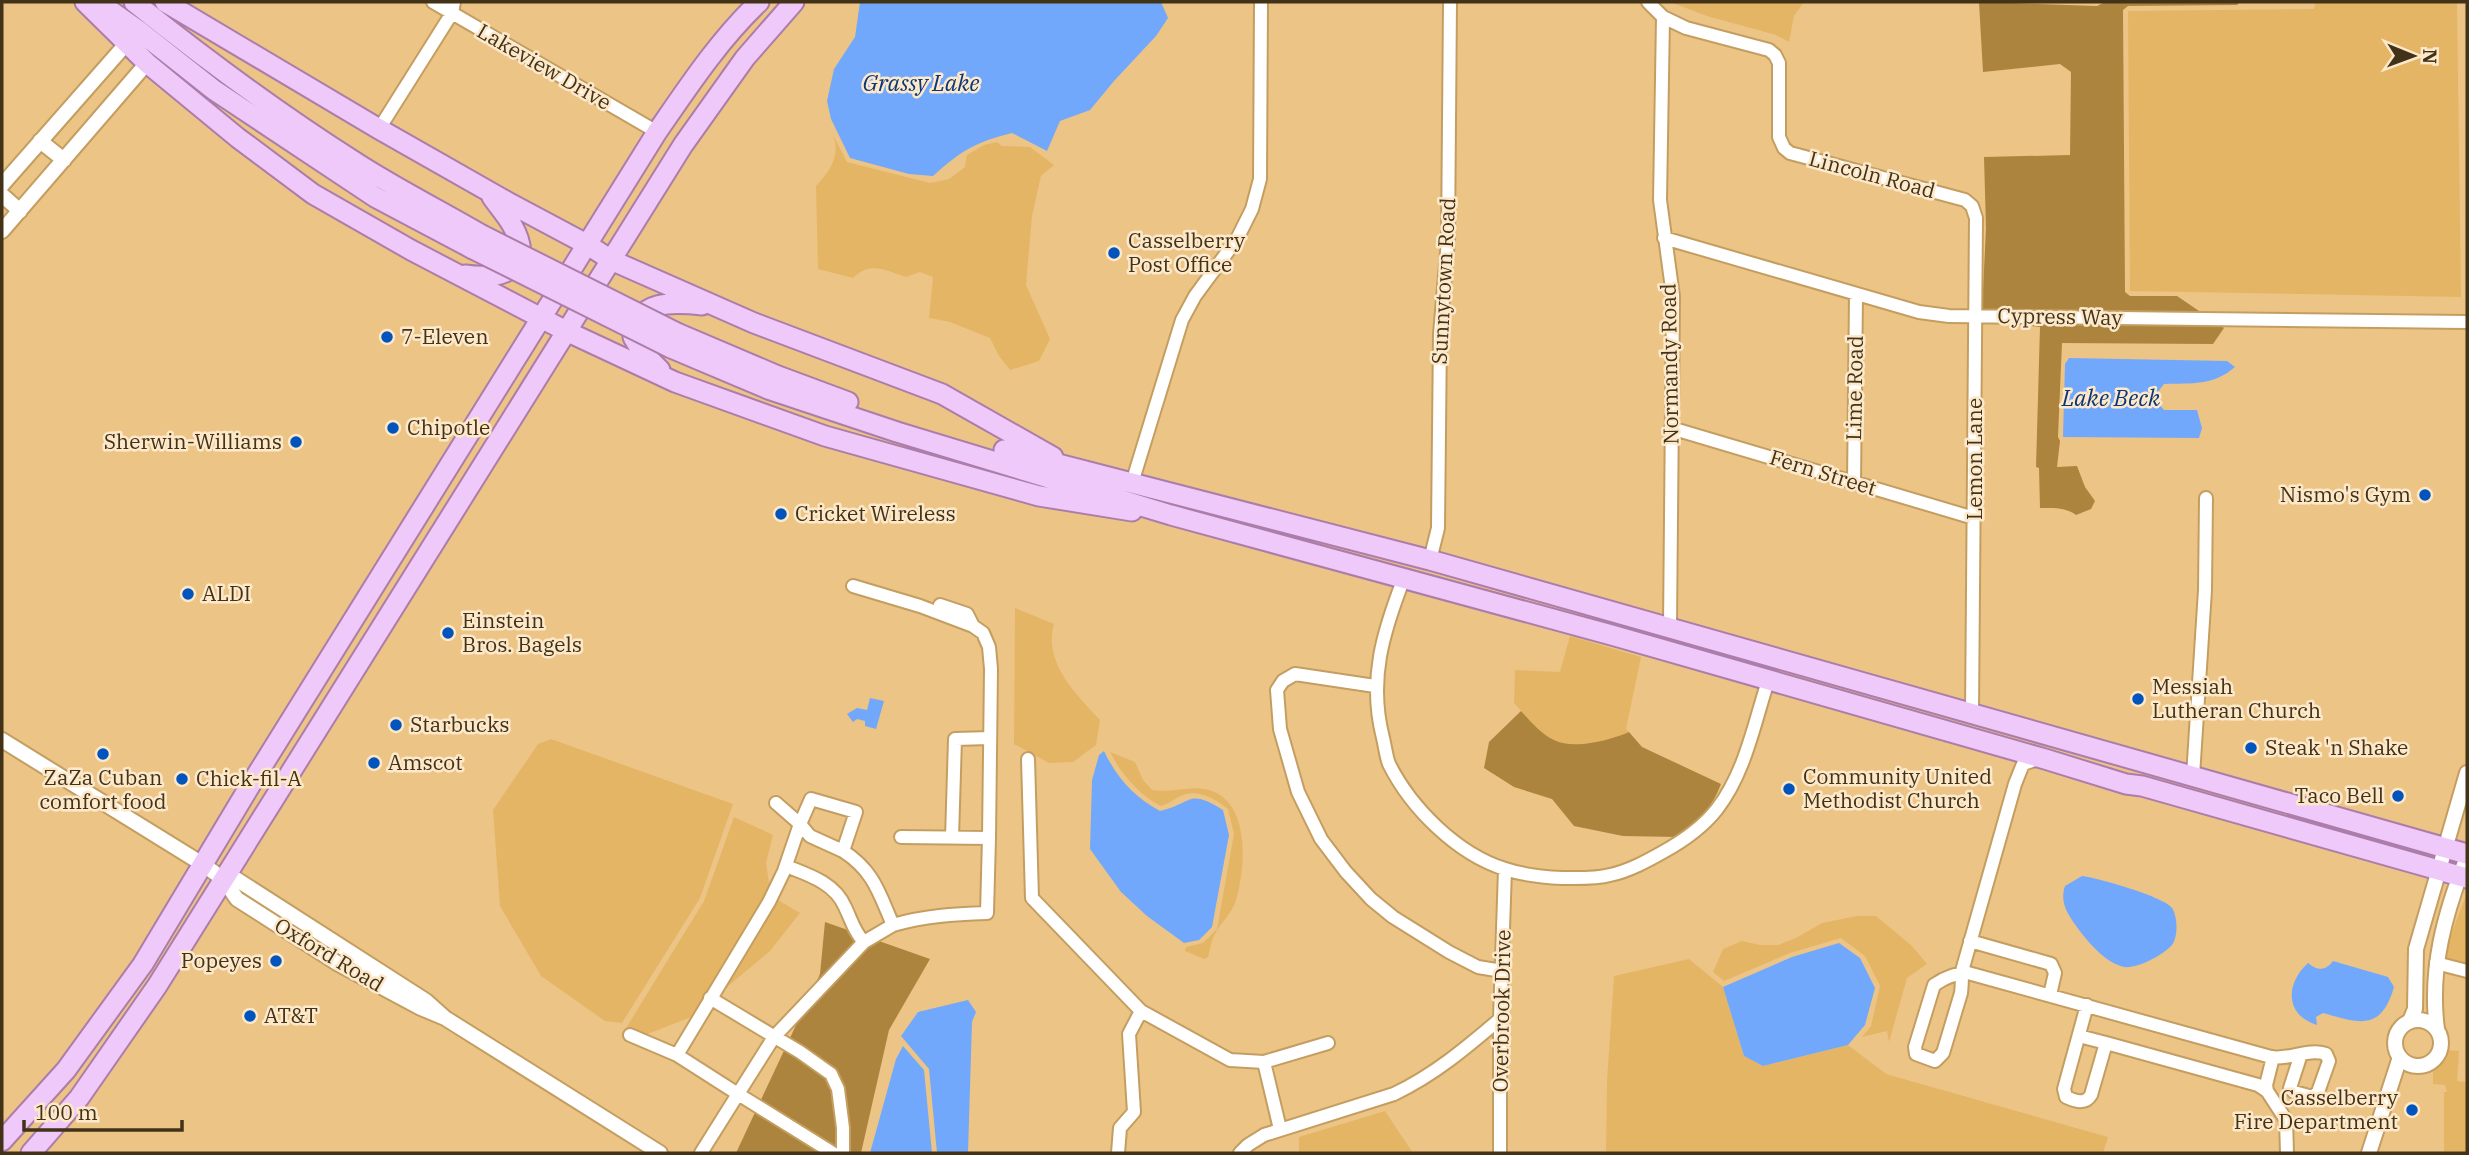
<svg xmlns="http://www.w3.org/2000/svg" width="2469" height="1155" font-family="'IBM Plex Serif',serif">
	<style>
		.green { fill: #e5b566 }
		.forest { fill: #ad843d }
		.water { fill: #71a8fc }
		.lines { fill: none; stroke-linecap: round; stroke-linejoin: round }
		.minor-casing { stroke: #c49e61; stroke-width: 16 }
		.tertiary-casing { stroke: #c49e61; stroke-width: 18 }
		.primary-casing { stroke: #ab7da8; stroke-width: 23 }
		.minor { stroke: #fff; stroke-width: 12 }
		.tertiary { stroke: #fff; stroke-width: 14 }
		.primary { stroke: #efc9fa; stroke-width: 19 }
		.primary-bridge-casing { stroke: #ab7da8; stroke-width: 23; stroke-linecap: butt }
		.primary-bridge { stroke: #efc9fa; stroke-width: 19 }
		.poi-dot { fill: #0154bd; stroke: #fde9ca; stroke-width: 2.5 }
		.labels { text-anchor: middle; stroke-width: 5; stroke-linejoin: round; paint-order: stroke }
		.street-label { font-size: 21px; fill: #423218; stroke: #fde9ca }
		.poi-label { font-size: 21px; fill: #423218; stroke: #fde9ca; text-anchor: start }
		.water-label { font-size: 23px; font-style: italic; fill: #0a3677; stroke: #fde9ca }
	</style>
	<rect width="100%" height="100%" fill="#ecc486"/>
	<path class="green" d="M1670,2H1804L1794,16L1789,42L1776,35L1707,16Z
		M2315,2H2457L2461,297L2130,291L2128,11L2314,9Z
		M832,133L847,162L930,183L949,179L965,167L967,155L984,145L997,142L1002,146L1030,147L1054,165L1041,176L1032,216L1026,285L1050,339L1039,361L1010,370L999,356L990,338L950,322L929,318L933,277L920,272L906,277C885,270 870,261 853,278L818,269L816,186C830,171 842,154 832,133Z
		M1015,608L1054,624C1043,663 1076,694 1100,720L1096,745L1073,762L1049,763L1014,744Z
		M1570,636L1641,657L1626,729L1629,732C1610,740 1575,750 1554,740C1538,732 1526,716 1514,703L1515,670L1560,672Z
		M551,739L733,804L700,898L622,1023L605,1021L541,976L500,906L493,810L538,744Z
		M1110,752L1135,762L1143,780L1152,790C1171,793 1187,786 1205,789C1251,798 1246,866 1236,900C1232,914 1220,923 1214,936C1211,942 1210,950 1208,957L1204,959L1185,951L1186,947L1203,943L1217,929L1234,834L1228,809C1215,799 1197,788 1181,796C1173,799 1171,803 1161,806C1138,794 1122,775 1110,752Z
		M734,817L773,835L766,863L771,896L800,913L770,951L691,1017L645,1035L626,1028L704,901Z
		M2467,893V972L2443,955Z
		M1857,916H1876L1912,946L1927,964L1907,978L1889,1042L1887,1031L1862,1037L1871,1026L1880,986L1865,956L1841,938L1790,953L1724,981L1713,972L1723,949L1742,941L1760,945H1778L1796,938L1822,923Z
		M1689,959L1723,987L1744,1056L1763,1066L1848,1045L1886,1074L2108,1137L2103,1153H1606L1607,1081L1614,976Z
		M2446,1050L2459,1051L2457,1081L2467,1082V1153H2444V1092H2447L2445,1085L2433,1084V1072Z
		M1385,1111L1413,1153H1299V1137Z"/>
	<path class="forest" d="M1979,2L2097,6L2105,2H2240L2237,5L2128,6L2123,10L2125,292L2130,296H2177L2202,313L1982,311L1986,228L1984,157L2070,155L2071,72L2060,64L1983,72Z
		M1998,322L2218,324L2224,328L2213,344L2062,343L2058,437L2060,441L2057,467L2077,466L2085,487L2095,501L2091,509L2076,515C2065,507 2053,508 2040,508L2039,468L2036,467L2040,327Z
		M1521,711C1531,722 1541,734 1554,740C1575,750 1610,740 1629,732L1642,747L1721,784C1712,808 1698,821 1678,837L1623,836L1574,826L1552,799L1514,787L1484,768L1489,742Z
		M825,922L930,959L889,1030L861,1153H736L820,974Z"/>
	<path class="water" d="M860,2H1161L1168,18L1156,36L1114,81L1090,110L1060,121L1047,151L1012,133C975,142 961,151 933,176L909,174L850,158L831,119L827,101L834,69L855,37Z
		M2069,358L2227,361L2235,367C2213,386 2192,383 2164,384L2157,393L2158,403L2164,410H2197L2202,428L2199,438L2063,437L2065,364Z
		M870,698L884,701L876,729L865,726V721L857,719L853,722L847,714L857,708L867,710Z
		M1104,751C1117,778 1134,797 1160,811C1194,803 1187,788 1223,810L1229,835L1212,927L1199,940L1184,943L1147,916L1121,892L1090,849L1092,780L1099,755Z
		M2082,876C2098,878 2165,897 2172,908C2178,917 2178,937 2172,945C2163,955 2137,969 2124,967C2106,963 2090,944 2079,930C2069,916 2059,904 2065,886Z
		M1839,943L1860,958L1875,988L1865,1025L1848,1045L1763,1066L1744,1056L1723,987L1792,957Z
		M2333,961L2388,977L2394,987C2381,1032 2359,1023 2323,1013L2316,1017L2317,1025C2285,1015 2285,984 2308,963C2317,971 2326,971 2333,961Z
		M968,1000L976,1012L972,1022L968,1153H937L929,1069L901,1036L918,1012Z
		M903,1046L924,1070L932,1153H870L896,1059Z"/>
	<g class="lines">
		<g class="minor-casing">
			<path id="minor" d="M433,2L657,132
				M1648,2L1663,17L1686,28L1769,50L1775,55L1779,63V137L1784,148L1790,153L1965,200L1972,206L1976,218L1972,714
				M1663,17L1660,200L1673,296L1670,628
				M379,129L452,13L454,2
				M1664,238L1919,312L1949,316L2467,322
				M1671,428L1974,518
				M1132,483L1182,320L1195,296L1237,239L1252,209L1260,179L1261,2
				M1854,483L1856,294
				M1430,560L1438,528L1440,334L1448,240L1450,2
				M1404,578C1383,632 1368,680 1383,738C1385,746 1386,756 1389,764C1411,808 1457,854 1505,869C1523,875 1543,877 1562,878C1577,878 1595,879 1610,875C1629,871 1647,861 1663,852C1683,841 1703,827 1717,809C1745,773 1754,724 1768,681
				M853,586L920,606L973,626L983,633L989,647L991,669L989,838
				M940,605L967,614L973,626
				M1375,686L1295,674L1283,681L1277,690L1280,729L1298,792L1321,839L1346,872L1371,899L1393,917L1449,952L1478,967L1502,971
				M1028,759L1032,898L1141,1011L1230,1060L1264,1062L1328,1043
				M2038,759L2023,764L2015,784L1962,971C1962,978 1962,985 1961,993L1943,1053L1935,1061L1916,1054L1915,1047L1934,985C1944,978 1956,973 1968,973L2271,1057C2290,1060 2308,1048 2326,1054L2329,1061L2318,1092L2313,1097L2294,1092L2290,1088L2301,1054
				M2193,776L2205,590L2206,498
				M811,799L856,812L843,851L810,836L800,824Z
				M952,838L955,739L990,738
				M786,866C809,875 835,883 845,907C851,919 854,932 864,942L893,925C879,893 874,871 843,851
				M893,925C924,916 954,914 987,913L989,838L901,837
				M1970,941L2051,964L2055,973L2050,995
				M2436,963L2467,971
				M710,998L800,1052L831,1074L838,1089L843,1128V1153
				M630,1035L677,1055
				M2079,1036L2106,1043L2091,1095C2085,1105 2075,1101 2066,1097L2064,1089L2087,1005
				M2106,1043L2258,1085L2267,1091
				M2273,1057L2266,1085L2267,1091L2286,1120L2287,1153
				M1264,1062L1280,1129
				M701,1153L738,1094L677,1055L769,902L784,871L800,824L776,803
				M833,1153L738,1094L774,1037L864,942
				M1118,1153L1120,1128L1134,1112L1129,1034L1141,1011
				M1240,1153L1248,1145L1264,1135L1394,1094C1434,1075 1466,1048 1500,1019
				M1500,1153V1019L1505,869"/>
		</g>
		<g class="tertiary-casing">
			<path id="tertiary" d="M40,141L64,160
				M2,185L126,44
				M2,195L20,211
				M2,231L147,63
				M2,740L204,865L223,879L237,899L337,963L421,1008L445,1018
				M223,879H236L426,1001L445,1018L660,1153
				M2395 1043a23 23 0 1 1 46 0a23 23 0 1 1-46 0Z
				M2410,1021L2415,1009L2416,949L2467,773
				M2437,1029C2429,969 2445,912 2467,857
				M2369,1153L2400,1057"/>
		</g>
		<g class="primary-casing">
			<path id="primary" d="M85,2L147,63L238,138L313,194L411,250L566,331L675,382L825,436L1039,496L1132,511
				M98,2L138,30L214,90L375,197L473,249
				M134,2C205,59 278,113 355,162C395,188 439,210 480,234
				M165,2L379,129L511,204L588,245L611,260L754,323L942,394L1053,457
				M465,275C502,280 537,269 512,225C507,216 499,207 492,197
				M677,333L778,376L848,402
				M671,348L768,389L897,432L1171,515L1615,636L2045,759L2126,784L2142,786L2467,878
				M660,370L642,352L633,337C637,299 673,302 702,305
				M1004,450L1430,560L2467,854
				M2,1141L66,1070L143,964L251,784L657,132C688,87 719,40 759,2
				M31,1153L79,1098L157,986L683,145L745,58L794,2"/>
		</g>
		<use href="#minor" class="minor"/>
		<use href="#tertiary" class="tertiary"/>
		<use href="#primary" class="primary"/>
		<g class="primary-bridge-casing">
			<path id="primary-bridge" d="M480,234L677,333
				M473,249L671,348"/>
		</g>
		<use href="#primary-bridge" class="primary-bridge"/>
	</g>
	<g class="poi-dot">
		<circle cx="1114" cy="253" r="7"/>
		<circle cx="387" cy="337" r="7"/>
		<circle cx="393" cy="428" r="7"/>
		<circle cx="296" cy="442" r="7"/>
		<circle cx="2425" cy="495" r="7"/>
		<circle cx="781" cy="514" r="7"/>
		<circle cx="188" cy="594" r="7"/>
		<circle cx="448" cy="633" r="7"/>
		<circle cx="2138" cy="699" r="7"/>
		<circle cx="396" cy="725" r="7"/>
		<circle cx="2251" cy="748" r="7"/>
		<circle cx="103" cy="754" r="7"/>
		<circle cx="374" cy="763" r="7"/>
		<circle cx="182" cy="779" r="7"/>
		<circle cx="1789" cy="789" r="7"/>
		<circle cx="2398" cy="796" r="7"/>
		<circle cx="276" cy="961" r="7"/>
		<circle cx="250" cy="1016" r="7"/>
		<circle cx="2412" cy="1110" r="7"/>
	</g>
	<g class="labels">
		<g class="street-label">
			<text transform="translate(544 67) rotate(30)" y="7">Lakeview Drive</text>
			<text transform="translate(1872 175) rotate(15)" y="7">Lincoln Road</text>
			<text transform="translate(1444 281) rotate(-87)" y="7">Sunnytown Road</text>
			<text transform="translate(2060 317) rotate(1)" y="7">Cypress Way</text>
			<text transform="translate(1670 364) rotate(-91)" y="7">Normandy Road</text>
			<text transform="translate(1855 388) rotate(-89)" y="7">Lime Road</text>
			<text transform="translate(1975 459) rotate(-90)" y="7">Lemon Lane</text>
			<text transform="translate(1823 473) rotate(17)" y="7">Fern Street</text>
			<text transform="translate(329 955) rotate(31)" y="7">Oxford Road</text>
			<text transform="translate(1502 1011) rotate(-89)" y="7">Overbrook Drive</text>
		</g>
		<g class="poi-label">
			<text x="1128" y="248">Casselberry<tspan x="1128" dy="24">Post Office</tspan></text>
			<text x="401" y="344">7-Eleven</text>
			<text x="407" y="435">Chipotle</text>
			<text x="282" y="449" text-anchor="end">Sherwin-Williams</text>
			<text x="2411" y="502" text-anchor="end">Nismo's Gym</text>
			<text x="795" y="521">Cricket Wireless</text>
			<text x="202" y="601">ALDI</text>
			<text x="462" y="628">Einstein<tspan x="462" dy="24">Bros. Bagels</tspan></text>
			<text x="2152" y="694">Messiah<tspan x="2152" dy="24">Lutheran Church</tspan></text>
			<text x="410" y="732">Starbucks</text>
			<text x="2265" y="755">Steak 'n Shake</text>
			<text x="388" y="770">Amscot</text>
			<text x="1803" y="784">Community United<tspan x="1803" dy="24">Methodist Church</tspan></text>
			<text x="103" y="785" text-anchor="middle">ZaZa Cuban<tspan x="103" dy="24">comfort food</tspan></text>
			<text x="196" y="786">Chick-fil-A</text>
			<text x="2384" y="803" text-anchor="end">Taco Bell</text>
			<text x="262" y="968" text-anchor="end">Popeyes</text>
			<text x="264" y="1023">AT&amp;T</text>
			<text x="2398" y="1105" text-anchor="end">Casselberry<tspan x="2398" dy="24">Fire Department</tspan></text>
		</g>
		<g class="water-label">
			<text x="921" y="91">Grassy Lake</text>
			<text x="2111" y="406">Lake Beck</text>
		</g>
	</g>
	<rect width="2469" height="1155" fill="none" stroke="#423218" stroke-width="7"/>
	<g transform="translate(2413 56) rotate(91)" stroke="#fde9ca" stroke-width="5" paint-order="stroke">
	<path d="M0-5L12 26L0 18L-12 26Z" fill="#423218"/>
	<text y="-10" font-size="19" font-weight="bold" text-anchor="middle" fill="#423218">N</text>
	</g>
	<path d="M24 1120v10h158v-10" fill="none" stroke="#423218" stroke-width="3.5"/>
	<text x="35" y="1120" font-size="21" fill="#423218" stroke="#fde9ca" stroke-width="5" paint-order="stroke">100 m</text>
</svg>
